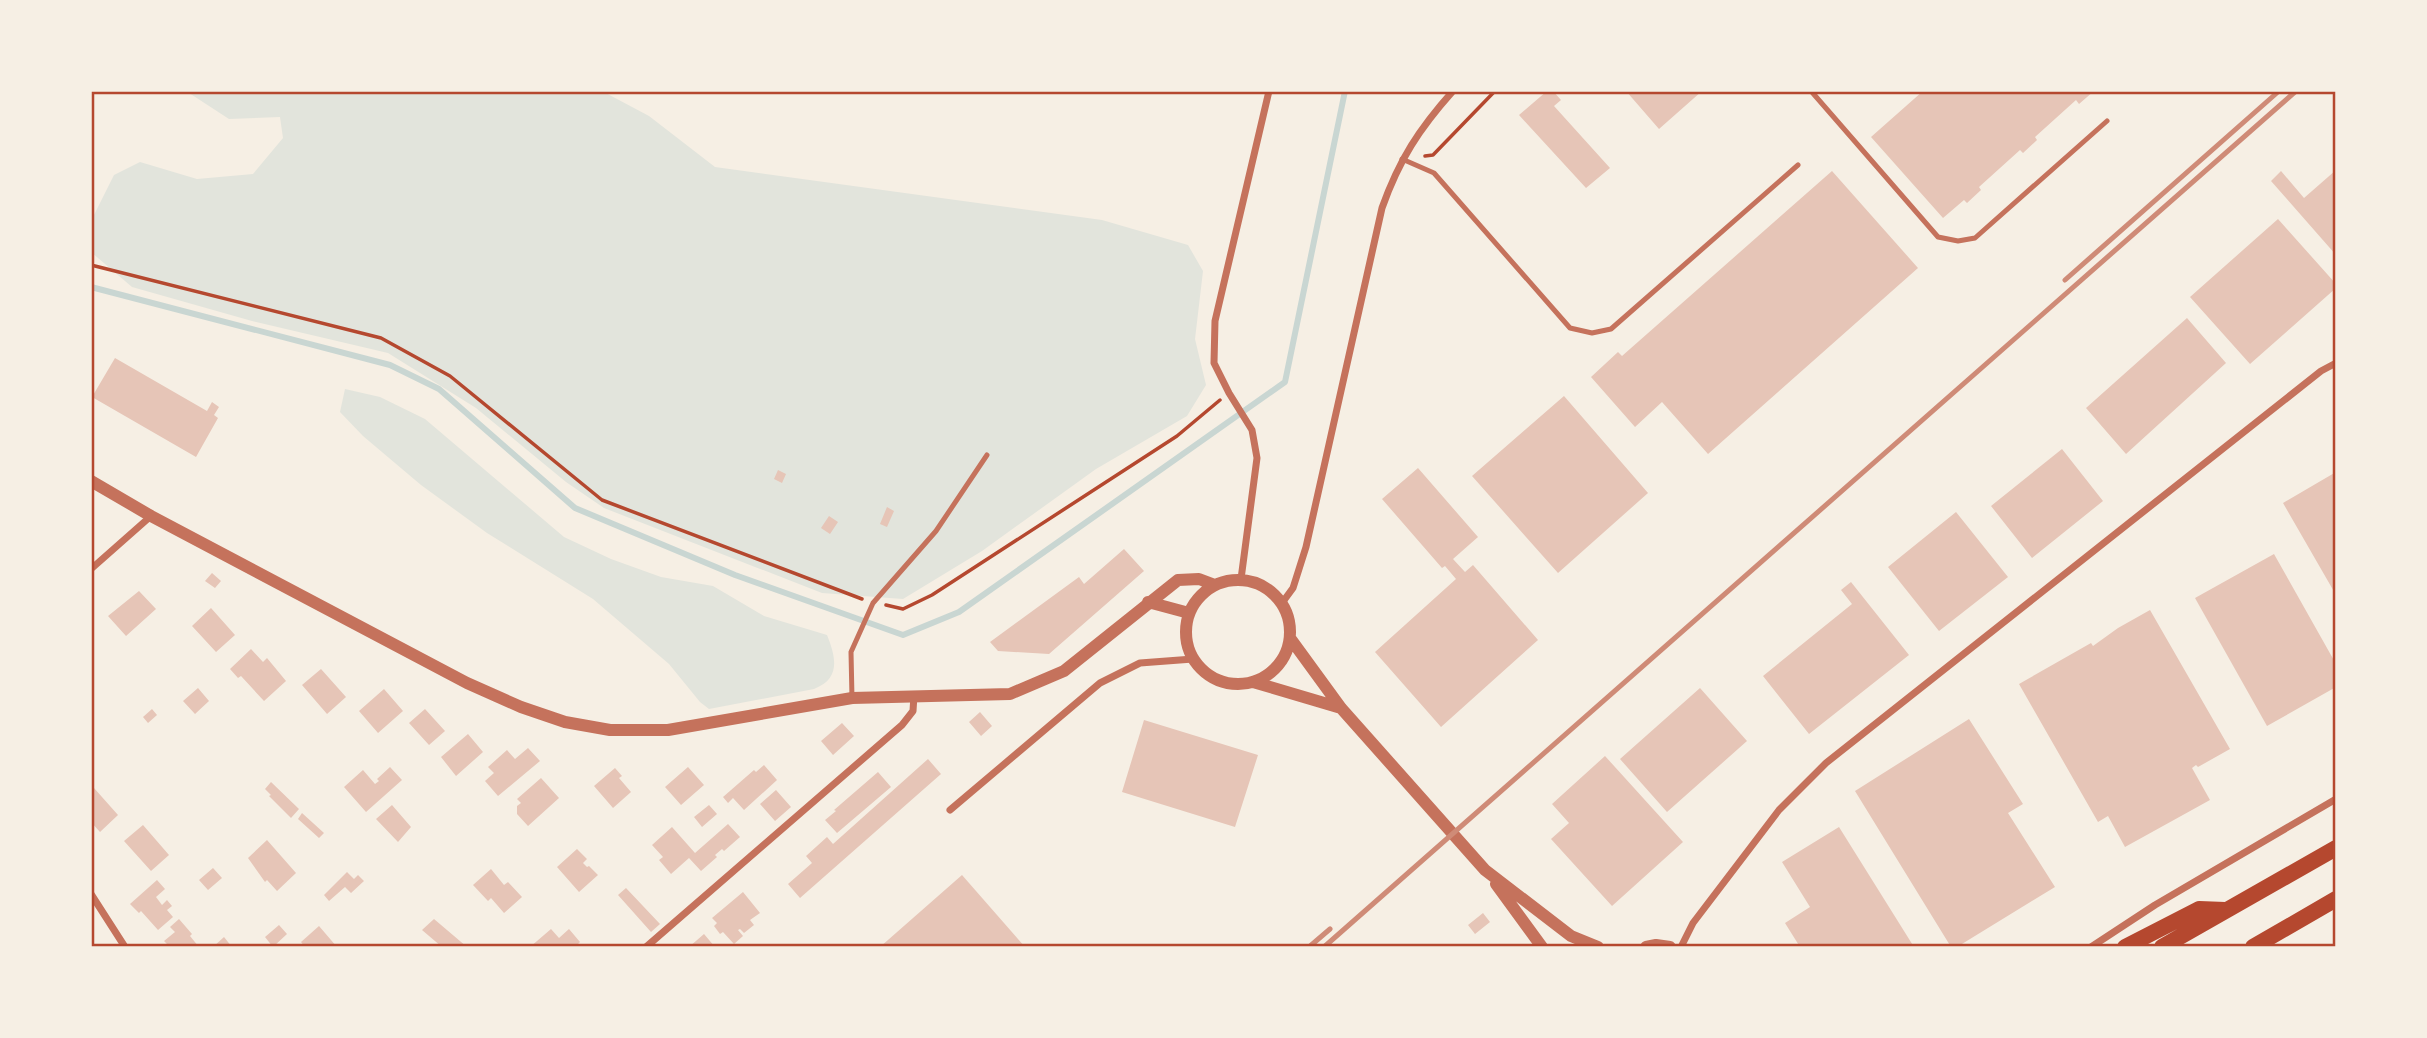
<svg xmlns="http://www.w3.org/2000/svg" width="2427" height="1038" font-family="Jost,sans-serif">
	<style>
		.green { fill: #e2e4dc }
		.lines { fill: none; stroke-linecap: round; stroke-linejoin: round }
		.stream { stroke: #c9d6d2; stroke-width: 6 }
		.building { fill: #e6c5b7 }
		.path { stroke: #b5482f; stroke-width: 3.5 }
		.service { stroke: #c5725c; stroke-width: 5 }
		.minor { stroke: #c5725c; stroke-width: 7 }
		.tertiary { stroke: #c5725c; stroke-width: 12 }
		.primary { stroke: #b5482f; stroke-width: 16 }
		.rail { stroke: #cf8b77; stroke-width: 5 }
		.neatline { fill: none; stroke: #b5482f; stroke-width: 2.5 }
	</style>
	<rect width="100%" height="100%" fill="#f6efe4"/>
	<path class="green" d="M186,91H602L649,116L715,167L1102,220L1188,245L1203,271L1195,339L1206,385L1187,416L1096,469L982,551L903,599L822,593L604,508L566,482L476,408L388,353L252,321L132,287L91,252V217L94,215L114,175L140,162L197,179L253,174L283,138L280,117L229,119Z
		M345,389L380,397L425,419L564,537L611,559L661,577L713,586L764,616L827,635C836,657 841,679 814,689L709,709L700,702L669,664L593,599L487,533L421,485L363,436L340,412Z"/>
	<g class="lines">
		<path class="stream" d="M91,287L390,365L439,389L575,508L735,575L903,635L959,612L1285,382L1345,91"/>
	</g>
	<path class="building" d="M1547,91H1553L1561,100L1554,106L1610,168L1586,188L1519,115Z
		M1626,91H1702L1659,129Z
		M1923,91H2094L2079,104L2076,100L2035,137L2037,140L2023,153L2020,150L1979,187L1981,190L1967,203L1964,200L1943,218L1871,137Z
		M2336,170V255L2271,181L2281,171L2304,198Z
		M1832,171L1918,268L1708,454L1662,402L1635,427L1591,377L1618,352L1622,356Z
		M2278,219L2336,284V288L2250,364L2190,297Z
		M2187,318L2226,363L2126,454L2086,408Z
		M115,358L207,411L212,402L219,407L214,415L218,418L196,457L92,397Z
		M1564,396L1648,493L1558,573L1472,476Z
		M2062,449L2103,501L2032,558L1991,506Z
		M1418,468L1478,537L1453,559L1465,572L1473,565L1538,640L1441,727L1375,652L1456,579L1445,566L1442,568L1382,499Z
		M778,470L786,474L782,483L774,479Z
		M2336,472V595L2283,503Z
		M887,507L894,511L887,527L880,524Z
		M1956,512L2008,577L1939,631L1888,567Z
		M829,516L838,522L830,534L821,528Z
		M1124,549L1144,571L1049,654L998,651L990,642L1079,577L1084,584Z
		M2274,554L2336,664V687L2267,726L2195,598Z
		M212,573L221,581L215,588L205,581Z
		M1851,582L1909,655L1809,734L1763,676L1852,604L1841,590Z
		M139,591L156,609L126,636L108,616Z
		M211,608L235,635L216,652L192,626Z
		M2150,610L2230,749L2198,767L2196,765L2192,768L2210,800L2125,847L2108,816L2098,822L2019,684L2091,643L2093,646L2118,628Z
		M251,649L263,662L267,658L286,681L264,701L241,676L238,678L230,669Z
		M321,669L346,697L327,714L302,685Z
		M198,688L209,701L195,714L183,701Z
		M1700,688L1747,741L1667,812L1620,759Z
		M384,689L403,711L378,733L359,711Z
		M152,709L157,715L148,723L143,717Z
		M425,709L445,731L429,745L409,723Z
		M980,712L992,726L981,736L969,722Z
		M1969,719L2023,804L2008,813L2055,887L1957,947H1951L1855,791Z
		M1144,720L1258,755L1235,827L1122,792Z
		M842,723L854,736L833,755L821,741Z
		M468,734L483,752L456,776L441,757Z
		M528,748L540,761L498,796L485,781L494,773L488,767L507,750L515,759Z
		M1605,756L1683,842L1612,906L1551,839L1569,823L1552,804Z
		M928,759L941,774L800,898L788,884L812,863L806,856L827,837L833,844Z
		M764,765L777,780L744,810L733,798L728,803L723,797L754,770L756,772Z
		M390,767L402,780L366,812L344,787L363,770L375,784L379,781L377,779Z
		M688,767L704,785L681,805L665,787Z
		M615,768L622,776L619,778L631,792L613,808L594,786Z
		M878,772L891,787L837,833L825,820L836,811L834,810Z
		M541,778L559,798L528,826L517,814V806L521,803L517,799Z
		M271,782L299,809L291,818L269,796L271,795L265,789Z
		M94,788L118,815L100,832L91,822V791Z
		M776,790L791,807L775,821L760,804Z
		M392,805L411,827L398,842L376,819Z
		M709,805L717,814L702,827L694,817Z
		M302,813L324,833L319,838L298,819Z
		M728,824L740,837L724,851L722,849L715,855L717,857L701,871L689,858L671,874L659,860L663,857L652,845L672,827L695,853Z
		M143,825L169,855L151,871L124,841Z
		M1839,827L1914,947H1800L1785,923L1810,907L1782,862Z
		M267,840L296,873L277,891L267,880L265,882L248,858Z
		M577,849L587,859L583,863L587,867L589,866L598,875L579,892L557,867Z
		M213,868L222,878L208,890L199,880Z
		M491,869L504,885L508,882L522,897L504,913L491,898L488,901L473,885Z
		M347,872L354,879L358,875L364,881L351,893L345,887L329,901L324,895Z
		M962,875L1025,947H880Z
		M157,880L165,889L156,897L162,905L167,900L172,906L167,910L173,917L158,930L141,911L139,913L130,904Z
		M626,888L660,924L651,932L618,895Z
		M743,892L760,913L750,920L754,925L744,933L740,929L738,930L743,936L734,944L723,932L720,934L714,926L717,923L712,918Z
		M1483,913L1490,922L1475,934L1468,925Z
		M179,919L192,934L190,936L199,947H170L164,941L175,932L170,927Z
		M434,919L467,947H442L422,930Z
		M279,925L287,934L273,947L265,937Z
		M319,926L337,947H305L301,942Z
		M551,929L559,938L569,929L580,942L575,947H530Z
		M704,934L715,947H689Z
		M224,937L232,947H213Z"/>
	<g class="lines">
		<path class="path" d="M1425,156L1433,155L1495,91
			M91,265L381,338L450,376L602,500L862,599
			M886,605L903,609L932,595L1177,436L1220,400"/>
		<path class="service" d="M1811,91L1938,237L1958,241L1975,238L2107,121
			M1402,159L1434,173L1570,328L1592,333L1611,329L1798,165
			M852,698L851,652L873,603L936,531L987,455"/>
		<path class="minor" d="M91,569L151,516
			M1241,579L1257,458L1252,430L1229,393L1214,363L1215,321L1269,91
			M1282,603L1293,588L1306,547L1382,208C1399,160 1419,129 1453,91
			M950,810L1100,683L1140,663L1193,659
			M91,894L125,947
			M646,947L902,725L913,711L914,695
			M1681,947L1693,923L1779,810L1826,763L2321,371L2336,363
			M2091,947L2155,905L2336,799"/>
		<path class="tertiary" d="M91,481L151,516L467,683L521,707L565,722L610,730H668L852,698L1010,694L1064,671L1178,580L1199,579L1215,585
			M1186 632a52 52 0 1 1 104 0a52 52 0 1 1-104 0Z
			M1148,602L1189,613
			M1290,638L1341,708L1485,870L1571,936L1598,947
			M1253,682L1341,708
			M1496,884L1542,947
			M1646,947L1656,945L1670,947"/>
		<path class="primary" d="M2125,947L2199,909L2225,910
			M2162,947L2336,848
			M2253,947L2336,899"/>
		<path class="rail" d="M2065,280L2279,91
			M1309,947L1330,929
			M1324,947L2296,91"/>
	</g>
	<rect width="2427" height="1038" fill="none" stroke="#f6efe4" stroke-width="186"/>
	<rect x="93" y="93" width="2241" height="852" class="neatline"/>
</svg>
